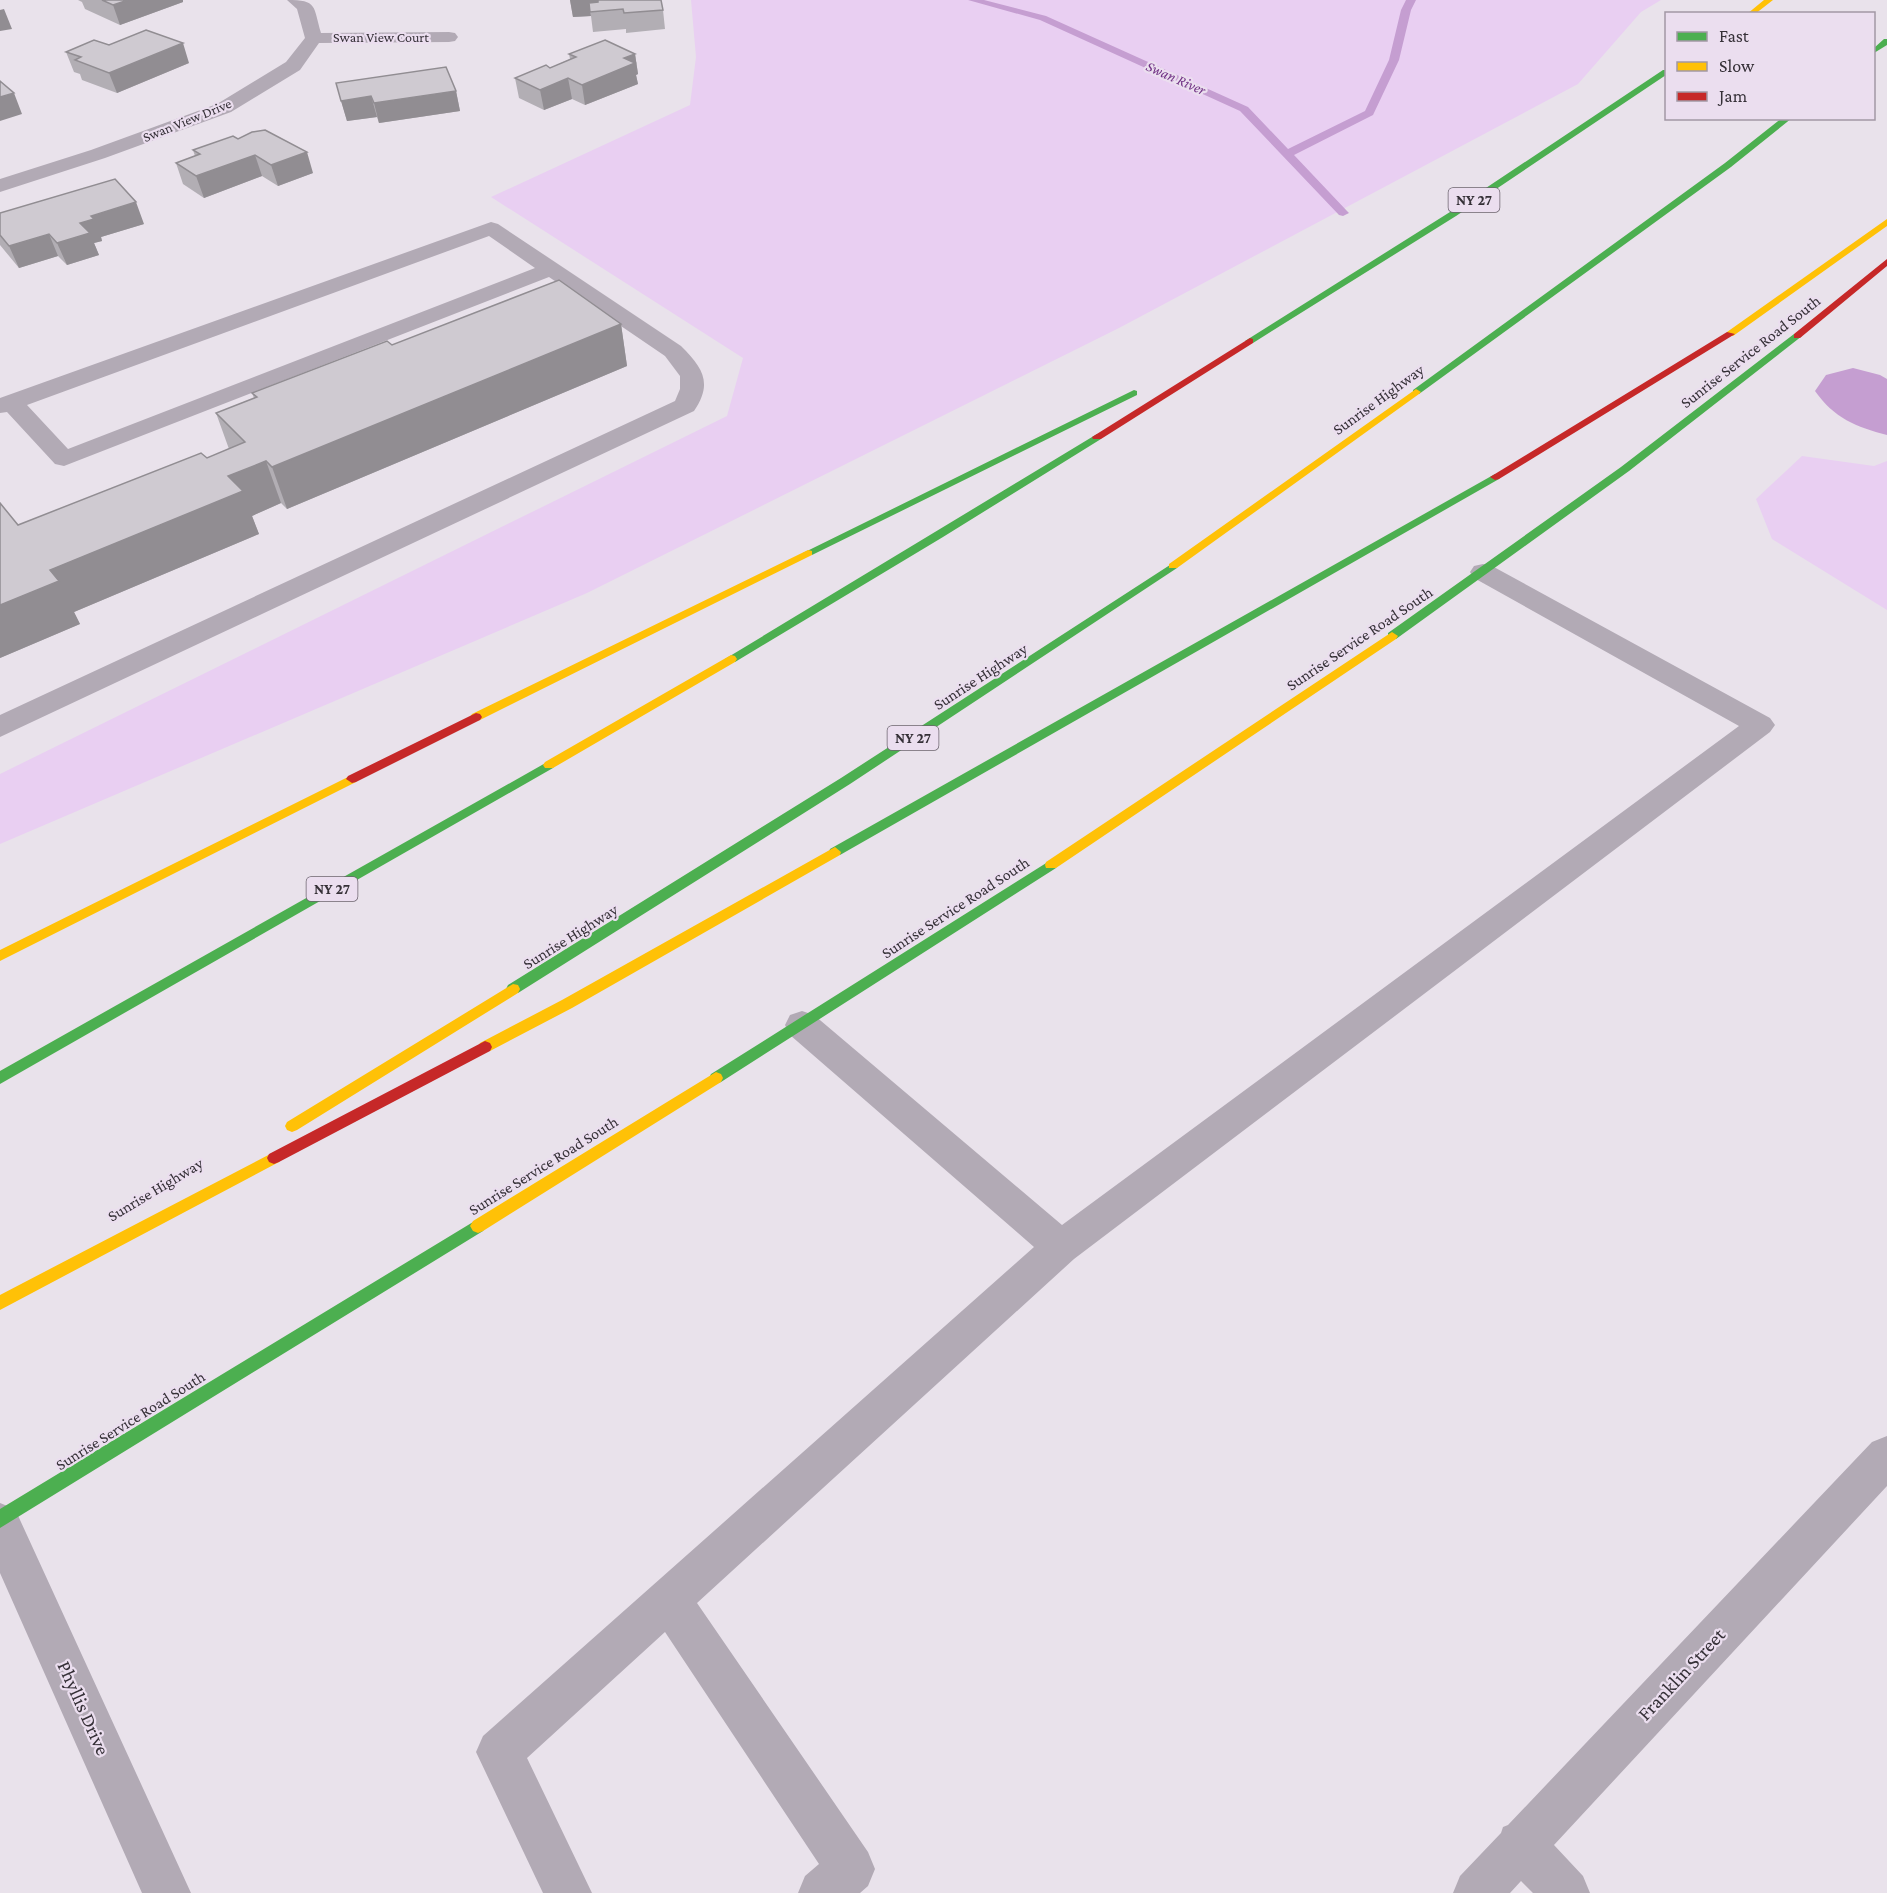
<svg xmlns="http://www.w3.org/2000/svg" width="1887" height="1893" font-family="'Crimson Pro',serif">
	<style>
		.green { fill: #e9cff2 }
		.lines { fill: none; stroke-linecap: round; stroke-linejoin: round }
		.stream { fill: #c59ed1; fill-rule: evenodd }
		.river { fill: #c59ed1; fill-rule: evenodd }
		.lane { fill: #b2aab5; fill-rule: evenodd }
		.street { fill: #b2aab5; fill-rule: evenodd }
		.fast { fill: #4caf50; fill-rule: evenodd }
		.slow { fill: #ffc107; fill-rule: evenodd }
		.jam { fill: #c62828; fill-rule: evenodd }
		.wall { fill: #b2aeb4 }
		.shaded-wall { fill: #918d92 }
		.building { fill: #cfcad1; stroke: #918d92; stroke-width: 1.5 }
		.labels { text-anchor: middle; stroke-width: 4.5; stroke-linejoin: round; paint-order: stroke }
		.far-street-label { font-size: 14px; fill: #353037; stroke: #ebdeef }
		.far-water-label { font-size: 15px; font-style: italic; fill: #713285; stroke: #ebdeef }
		.shield { fill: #ebdeef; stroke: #6c646e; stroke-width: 1.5 }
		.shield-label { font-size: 15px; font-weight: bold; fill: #353037 }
		.street-label { font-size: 16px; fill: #353037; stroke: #ebdeef }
		.near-street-label { font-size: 20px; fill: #353037; stroke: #ebdeef }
	</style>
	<rect width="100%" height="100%" fill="#e9e2eb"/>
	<path class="green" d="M691,0H1661L1641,12L1578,84L1119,328L587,593L0,844V774L727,416L743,358L491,197L690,105L696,57Z
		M1802,456L1874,466L1887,461V610L1772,539L1756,499Z"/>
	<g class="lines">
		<path class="stream" d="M968,0H984L1046,16L1248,107L1288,149L1365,111L1389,60L1401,10L1406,0H1416L1411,10L1399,60L1373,115L1294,155L1347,211L1349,213L1343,216L1339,215L1240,111L1040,20Z"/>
		<path class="river" d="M1853,368L1880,375L1887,379V435C1856,427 1834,418 1815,391L1826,375Z"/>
		<path class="lane" d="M491,222L498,224L681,346C703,368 713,383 694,411L0,737V715L675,401L680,389V376L665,356L549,277L64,466L55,464L7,412L0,413V398ZM489,236L535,268L68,449L27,405Z
			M1483,564L1492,566L1770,718L1775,725L1770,732L1074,1259L697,1603L868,1852L875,1869L868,1886L860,1893H798L805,1876L819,1864L665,1632L527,1758L592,1893H543L476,1752L483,1736L1034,1247L790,1035L785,1025L790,1015L802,1011L814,1015L1062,1225L1739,726L1474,578L1470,572L1474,566Z"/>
		<path class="street" d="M287,0C318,0 313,6 321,33L449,32L455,33L458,37L455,41L449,42L319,43L300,70L231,112L105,158L0,192V179L91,150L217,104L286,62L305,38L297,9Z
			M1887,1436V1486L1554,1845L1583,1876L1590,1893H1533L1521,1881L1510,1893H1453L1460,1876L1501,1833L1503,1827L1508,1825L1872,1442Z
			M0,1503L15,1509L191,1893H142L0,1573Z"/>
		<path class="fast" d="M1884,39H1887V45L1874,53V48Z
			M1663,70H1666V75L1456,216L1253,343L1245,341L1450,212Z
			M1782,118H1792L1731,167L1419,394H1413V390L1725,163Z
			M1794,334L1802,336L1629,471L1396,639H1388V633L1621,467Z
			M1134,390L1137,391V395L812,555H804L803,553Z
			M1097,434L1101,435V439L943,537L735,662H727L725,659Z
			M1495,474L1500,477L1499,479L840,855H830L829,852L830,849Z
			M1173,563L1178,566L1177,568L850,784L518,993H508L506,989L508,985L841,778Z
			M549,761L555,765L553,768L0,1084V1071Z
			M1051,860L1056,862L1057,865L1056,868L721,1082L716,1084L711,1082L709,1078L711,1074Z
			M478,1219L483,1221L486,1226L483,1231L0,1528V1509Z"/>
		<path class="slow" d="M1764,0H1773L1755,14H1747Z
			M1887,219V226L1733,336H1727V332Z
			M1416,389L1421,392L1419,394L1177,568H1169V564Z
			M808,550L812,551V555L480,720L476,721L470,717L472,714Z
			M1392,632L1398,636L1396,639L1056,868H1046L1045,865L1046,862Z
			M731,655L735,656L737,659L735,662L553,768H545L543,765L545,762Z
			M352,775L358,779L356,782L0,961V950Z
			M835,847L841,852L840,855L572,1008L490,1051H480L478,1047L480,1043L562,1000Z
			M513,984L518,985L520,989L518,993L297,1130L292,1132L287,1130L285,1126L287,1122Z
			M716,1072L721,1074L723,1078L721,1082L483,1231L478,1233L473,1231L470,1226L473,1221Z
			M274,1152L279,1154L281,1158L279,1162L0,1310V1295Z"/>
		<path class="jam" d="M1887,259V266L1800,338H1794V334Z
			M1727,332L1735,334L1499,479L1495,480L1490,477Z
			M1250,338L1253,339V343L1101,439H1093L1092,437Z
			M476,713L480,714L482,717L480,720L356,782L352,783L346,779L348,776Z
			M485,1041L490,1043L492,1047L490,1051L279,1162L274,1164L269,1162L267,1158L269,1154Z"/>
	</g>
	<path class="wall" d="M78,0H183V2L120,25L85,9L82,2Z
		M570,0H661L663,10L665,29L626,33V29L593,32L591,16L573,17Z
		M66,52L189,63L117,93L82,80L80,74L74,72Z
		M569,54H635L638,74L636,75L638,84L585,105L572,99L544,110L519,98L515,78L550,68L570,59Z
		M336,83L456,91L460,111L379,123L377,117L347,121Z
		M238,139L313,173L278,186L262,176L204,198L183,184L176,163L195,156L193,150Z
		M0,213L144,224L101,237L102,241L94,243L99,255L67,265L58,256L19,268L0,245Z
		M621,324L627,366L287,509L281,503L252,516L259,534L74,612L80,624L0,658V503L18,525L207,458L229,449L216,413L254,398L252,393L392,345Z"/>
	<path class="shaded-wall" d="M128,0H183V2L120,25L113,5Z
		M570,0H598L599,11L590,12L591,16L573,17Z
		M4,9L12,29L0,31V10Z
		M183,43L189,63L117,93L109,73Z
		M635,54L638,74L636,75L638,84L585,105L582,85L624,58Z
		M568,78L572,99L544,110L540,90Z
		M456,91L460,111L379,123L374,103Z
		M14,93L22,114L0,121V97Z
		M371,96L377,117L347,121L341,101Z
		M307,152L313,173L278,186L271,165Z
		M255,155L262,176L204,198L196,176Z
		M136,202L144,224L101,237L102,241L94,243L99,255L67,265L57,243L80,223L91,216Z
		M49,234L58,256L19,268L9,246Z
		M621,324L627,366L287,509L272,467Z
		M266,461L281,503L252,516L259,534L74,612L80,624L0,658V605L50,570L228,476Z"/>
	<path class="building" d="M102,0H128L113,5Z
		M598,0H661L663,10L624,13L623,9L590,12L589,3L598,2Z
		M146,30L183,43L109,73L75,60L81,57L66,52L94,40L109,45Z
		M605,40L635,54L624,58L635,63L582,85L568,78L540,90L515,78L546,65L550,68L576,57L569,54Z
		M446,67L456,91L374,103L371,96L341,101L336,83Z
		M0,81L14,93L0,97Z
		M265,130L307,152L271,165L255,155L196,176L176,163L200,154L193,150L233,136L238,139L252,132Z
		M115,179L136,202L91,216L94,219L80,223L90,233L57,243L49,234L9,246L0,235V213Z
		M559,280L621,324L272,467L266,461L228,476L243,491L50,570L59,581L0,605V503L18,525L201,453L207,458L245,442L216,413L257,397L252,393L387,341L392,345Z"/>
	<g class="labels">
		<g class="far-street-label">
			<text x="381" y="42">Swan View Court</text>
			<text transform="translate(187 120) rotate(-22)" y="5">Swan View Drive</text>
		</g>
		<g class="far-water-label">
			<text transform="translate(1176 78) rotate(24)" y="5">Swan River</text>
		</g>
		<g class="shield">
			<rect x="1448.5" y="188" width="51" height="24" rx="4.5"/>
			<rect x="887.5" y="726" width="51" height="24" rx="4.5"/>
			<rect x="306.5" y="877" width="51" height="24" rx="4.5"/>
		</g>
		<g class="shield-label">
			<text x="1474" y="205">NY 27</text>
			<text x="913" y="743">NY 27</text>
			<text x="332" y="894">NY 27</text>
		</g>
		<g class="street-label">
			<text transform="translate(1750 351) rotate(-38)" y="6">Sunrise Service Road South</text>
			<text transform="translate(1378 399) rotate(-36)" y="6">Sunrise Highway</text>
			<text transform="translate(1359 638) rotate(-34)" y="6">Sunrise Service Road South</text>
			<text transform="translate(980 676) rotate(-33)" y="6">Sunrise Highway</text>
			<text transform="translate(955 907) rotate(-33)" y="6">Sunrise Service Road South</text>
			<text transform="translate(570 936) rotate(-32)" y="6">Sunrise Highway</text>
			<text transform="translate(543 1165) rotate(-32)" y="6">Sunrise Service Road South</text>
			<text transform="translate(155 1189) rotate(-31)" y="6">Sunrise Highway</text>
			<text transform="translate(130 1420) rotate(-32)" y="6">Sunrise Service Road South</text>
		</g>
		<g class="near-street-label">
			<text transform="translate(1681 1674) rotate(-47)" y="7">Franklin Street</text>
			<text transform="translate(84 1708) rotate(66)" y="7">Phyllis Drive</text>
		</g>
	</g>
	<rect x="1665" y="12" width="210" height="108" fill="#ebdeef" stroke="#a298a5" stroke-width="1.5"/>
	<rect x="1677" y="32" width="30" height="9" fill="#4caf50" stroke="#a298a5" stroke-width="1.5"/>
	<text x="1719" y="42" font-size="18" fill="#353037">Fast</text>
	<rect x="1677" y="62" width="30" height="9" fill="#ffc107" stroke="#a298a5" stroke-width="1.5"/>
	<text x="1719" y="72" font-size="18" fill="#353037">Slow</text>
	<rect x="1677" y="92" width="30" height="9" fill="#c62828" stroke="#a298a5" stroke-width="1.5"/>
	<text x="1719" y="102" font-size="18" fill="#353037">Jam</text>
</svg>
